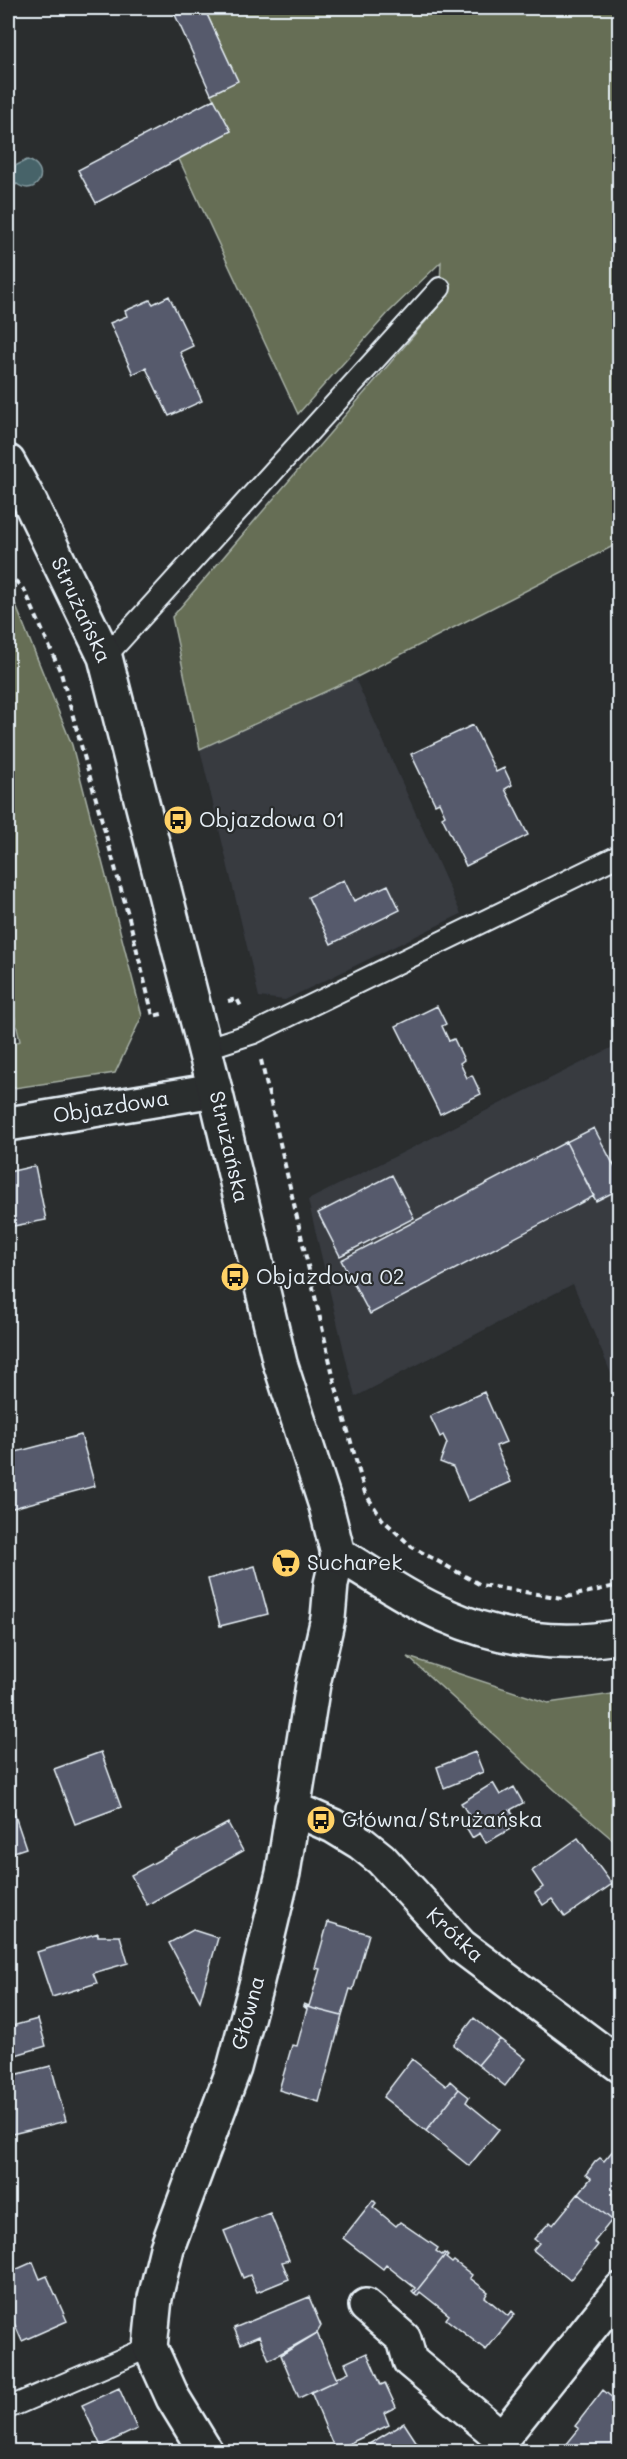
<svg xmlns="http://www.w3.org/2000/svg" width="627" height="2459" font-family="Mali,sans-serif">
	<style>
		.built { fill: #373a41 }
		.green { fill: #666e54; stroke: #a7b0a6; stroke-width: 1.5 }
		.water { fill: #466469; stroke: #879ca2; stroke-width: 1.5 }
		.building { fill: #565a6c; stroke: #e8f1f8; stroke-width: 1.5 }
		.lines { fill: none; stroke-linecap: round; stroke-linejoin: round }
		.service-casing { stroke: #e8f1f8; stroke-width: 24 }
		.minor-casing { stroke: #e8f1f8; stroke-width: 38 }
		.secondary-casing { stroke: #e8f1f8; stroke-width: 38 }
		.path { stroke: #e8f1f8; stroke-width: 4; stroke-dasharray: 6 4.5; stroke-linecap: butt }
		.service { stroke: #2a2d2e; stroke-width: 20 }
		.minor { stroke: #2a2d2e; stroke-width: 33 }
		.secondary { stroke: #2a2d2e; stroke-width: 33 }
		.labels { text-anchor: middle; stroke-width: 4.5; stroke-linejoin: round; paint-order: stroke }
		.street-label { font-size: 21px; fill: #e8f1f8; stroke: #2a2d2e }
		.poi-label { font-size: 21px; fill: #e8f1f8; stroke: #2a2d2e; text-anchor: start }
	</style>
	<rect width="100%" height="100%" fill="#2a2d2e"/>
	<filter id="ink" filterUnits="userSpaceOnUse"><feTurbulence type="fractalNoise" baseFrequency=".0167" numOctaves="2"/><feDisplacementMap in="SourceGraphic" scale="12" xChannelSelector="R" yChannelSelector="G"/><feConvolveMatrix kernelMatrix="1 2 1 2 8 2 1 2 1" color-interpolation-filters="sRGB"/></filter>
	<g filter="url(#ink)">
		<path class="built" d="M355,678L461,914L285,1000L259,997L200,749Z
			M619,1044V1392L573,1284L355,1397L308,1200Z"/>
		<path class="green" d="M204,8H619V543L355,678L200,749L172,617L439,306L441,262L389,312L298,414L179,159L231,131L211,94L237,81Z
			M8,594L14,601L72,745L142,1016L115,1073L8,1089V1046L20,1041L8,987Z
			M408,1657L548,1703L619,1693V1845L566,1800Z"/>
		<path class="water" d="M27,160C53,167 37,199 17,184L8,189V183L13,180L15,166Z"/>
		<path class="building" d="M172,8H204L238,81L211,94Z
			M214,99L231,131L96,203L78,170Z
			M169,296L193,346L180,352L202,401L169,416L146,368L133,374L110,323L127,316L125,311L150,300L153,304Z
			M473,725L496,772L504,768L512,785L505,789L528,835L466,866L442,817L445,815L439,802L435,804L411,754Z
			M344,880L354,901L388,885L400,910L331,944L308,897Z
			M437,1006L446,1024L442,1026L449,1041L454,1039L464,1060L460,1063L467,1078L472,1075L481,1094L440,1114L396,1026Z
			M594,1128L620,1177V1189L596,1201L566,1142Z
			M566,1142L594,1196L370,1314L341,1260Z
			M35,1166L46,1220L8,1227V1172Z
			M392,1175L414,1218L340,1256L318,1213Z
			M484,1392L506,1442L496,1446L511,1482L468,1501L453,1467L440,1462L447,1443L443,1435L440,1437L430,1416Z
			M81,1435L95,1486L9,1509L8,1454Z
			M255,1566L268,1614L220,1626L208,1579Z
			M101,1752L121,1807L75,1824L54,1769Z
			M475,1752L483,1772L444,1788L437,1767Z
			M493,1783L500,1795L514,1787L523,1803L510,1810L519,1824L486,1843L480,1833L472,1838L466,1828L474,1823L461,1803Z
			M8,1795L26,1848L8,1854Z
			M228,1823L243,1851L147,1905L131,1875Z
			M578,1838L612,1884L565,1917L552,1899L543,1905L535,1893L543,1887L532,1871Z
			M328,1922L369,1934L353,1990L350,1989L342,2016L303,2006L304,2004L309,2006L320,1969L315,1968Z
			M193,1930L218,1938L200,2001L169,1943Z
			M98,1933V1936H120L128,1963L93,1973L97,1983L52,1997L37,1952Z
			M303,2006L342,2016L319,2102L279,2090L292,2045L297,2046L307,2009Z
			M474,2018L500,2039L478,2065L453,2045Z
			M38,2019L46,2046L12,2056L16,2069L10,2076L51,2066L66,2121L8,2135V2027Z
			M500,2039L526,2059L505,2086L478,2065Z
			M412,2059L446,2086L450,2081L459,2089L426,2131L383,2097Z
			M459,2089L469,2097L466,2102L499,2129L469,2166L426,2131Z
			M620,2142V2210L613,2218L618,2221L616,2223L579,2193L591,2178L586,2174L595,2162L600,2158L604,2161Z
			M579,2193L616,2223L615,2224L611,2221L594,2242L598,2245L570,2280L533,2250L539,2243L534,2239L550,2222L553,2225Z
			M373,2200L376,2203L373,2207L396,2226L400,2222L438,2248L436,2251L442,2255L444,2253L446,2254L414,2294L412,2292L415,2288L386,2265L383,2269L343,2238Z
			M270,2213L289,2260L282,2262L289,2279L257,2292L250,2275L243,2278L224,2231Z
			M446,2254L448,2256L446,2258L452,2263L454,2261L472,2275L470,2278L488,2292L485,2297L508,2316L512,2311L515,2314L486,2350L446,2319L449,2315L420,2292L417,2296L414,2294Z
			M33,2262L40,2279L47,2276L67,2321L22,2341L8,2309V2273Z
			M309,2297L321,2326L317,2333L269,2360L259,2336L241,2344L234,2328Z
			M317,2333L337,2380L299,2398L281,2355Z
			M367,2353L381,2385L385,2383L396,2407L384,2413L389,2425L335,2450L311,2392L337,2380L336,2378L349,2372L345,2363Z
			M119,2388L137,2429L101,2446L82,2405Z
			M603,2390L620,2404V2452H560L556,2449L558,2446L562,2450L579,2429L575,2426Z
			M404,2423L423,2452H373L369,2444Z"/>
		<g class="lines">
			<g class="service-casing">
				<path id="service" d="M105,657L440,288
					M204,1049L254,1033L620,855
					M8,2408L150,2347"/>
			</g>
			<g class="minor-casing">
				<path id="minor" d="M8,1124L215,1090
					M292,1808L333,1826L361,1843L381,1859L461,1946L620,2065
					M366,2306L404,2339L410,2361L502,2438L620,2290
					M206,2452L173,2398L150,2347L155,2298L167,2248L234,2068L256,1985L283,1873L313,1684L328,1618L331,1584L338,1554"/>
			</g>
			<g class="secondary-casing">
				<path id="secondary" d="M8,462L28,498L105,657L215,1090L280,1363L326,1506L338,1554C374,1575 409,1600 447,1616C498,1639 564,1648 620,1636"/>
			</g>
			<path class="path" d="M8,573L25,591L61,673L129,918L153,1016L162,1014
				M228,1001L237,999L242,1008
				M261,1060L335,1384L365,1493L382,1519L412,1547L481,1585L562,1598L620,1585"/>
			<use href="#service" class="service"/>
			<use href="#minor" class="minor"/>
			<use href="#secondary" class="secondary"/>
		</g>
	</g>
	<defs>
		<g id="bus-disc" transform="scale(1.5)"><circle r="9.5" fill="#ffd166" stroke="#2a2d2e"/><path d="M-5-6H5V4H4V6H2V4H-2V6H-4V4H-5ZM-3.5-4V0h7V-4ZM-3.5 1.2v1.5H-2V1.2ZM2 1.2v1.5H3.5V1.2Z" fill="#111"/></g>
		<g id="supermarket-disc" transform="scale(1.5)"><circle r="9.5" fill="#ffd166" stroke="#2a2d2e"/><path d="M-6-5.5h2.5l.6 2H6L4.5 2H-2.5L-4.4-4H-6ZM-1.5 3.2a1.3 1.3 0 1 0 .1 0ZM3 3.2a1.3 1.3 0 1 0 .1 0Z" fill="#111"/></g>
	</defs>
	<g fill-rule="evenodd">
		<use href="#bus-disc" x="178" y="820"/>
		<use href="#bus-disc" x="235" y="1277"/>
		<use href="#supermarket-disc" x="286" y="1563"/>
		<use href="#bus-disc" x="321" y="1820"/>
	</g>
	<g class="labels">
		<g class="street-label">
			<text transform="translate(81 610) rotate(65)" y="7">Strużańska</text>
			<text transform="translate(111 1107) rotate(-9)" y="7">Objazdowa</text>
			<text transform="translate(229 1147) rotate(77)" y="7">Strużańska</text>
			<text transform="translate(455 1935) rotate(43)" y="7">Krótka</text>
			<text transform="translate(248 2013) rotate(-75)" y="7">Główna</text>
		</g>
		<g class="poi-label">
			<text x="199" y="827">Objazdowa 01</text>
			<text x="256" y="1284">Objazdowa 02</text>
			<text x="307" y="1570">Sucharek</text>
			<text x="342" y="1827">Główna/Strużańska</text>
		</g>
	</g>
	<rect width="627" height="2459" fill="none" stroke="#2a2d2e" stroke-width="30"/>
	<rect x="15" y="15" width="597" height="2429" fill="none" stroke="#e8f1f8" stroke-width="2" filter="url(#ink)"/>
</svg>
